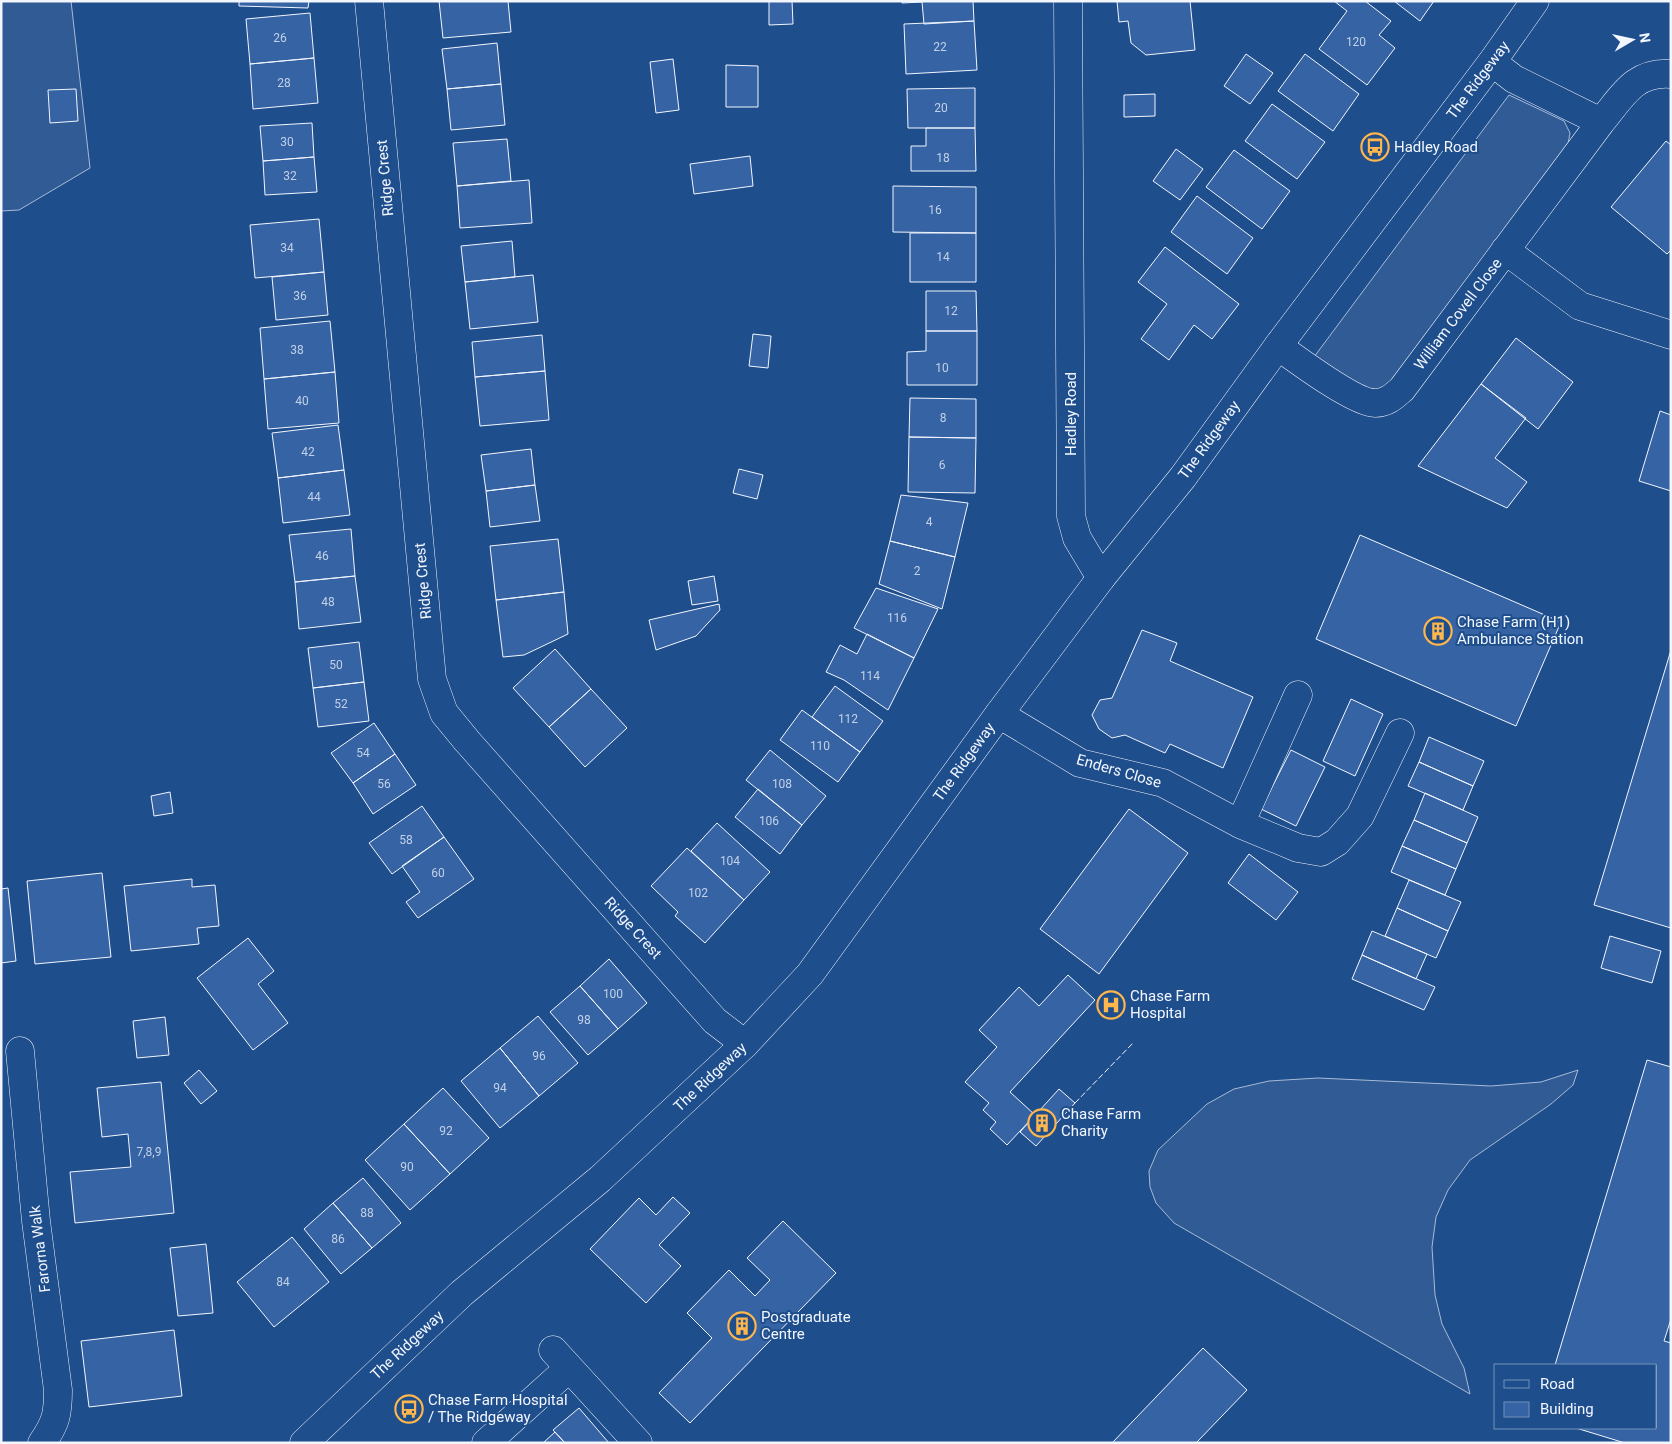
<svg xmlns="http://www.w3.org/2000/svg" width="1672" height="1444" font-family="Roboto,sans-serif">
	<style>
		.built { fill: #305b95; stroke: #a8bbd7 }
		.building { fill: #3563a3; stroke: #f2f6ff }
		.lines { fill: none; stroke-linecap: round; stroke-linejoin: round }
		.street-casing { stroke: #f2f6ff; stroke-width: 29 }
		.secondary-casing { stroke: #f2f6ff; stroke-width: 29 }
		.primary-casing { stroke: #f2f6ff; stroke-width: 29 }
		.street { stroke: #1f4e8c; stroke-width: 28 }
		.secondary { stroke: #1f4e8c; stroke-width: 28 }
		.primary { stroke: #1f4e8c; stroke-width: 28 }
		.fence { stroke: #f2f6ff; stroke-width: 1; stroke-dasharray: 6 2.5; stroke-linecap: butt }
		.labels { text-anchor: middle; stroke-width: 4; stroke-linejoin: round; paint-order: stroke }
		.number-label { font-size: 12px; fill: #c3d1e8 }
		.street-label { font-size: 15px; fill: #f2f6ff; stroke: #1f4e8c }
		.poi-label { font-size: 15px; fill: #f2f6ff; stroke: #1f4e8c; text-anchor: start }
	</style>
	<rect width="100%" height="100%" fill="#1f4e8c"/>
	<path class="built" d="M1,1H71L90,168L19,210L1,211Z
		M1509,95L1564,121L1570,133L1568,144L1391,382L1381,390H1368L1314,357Z
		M1578,1070L1573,1085L1551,1104L1470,1160L1448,1190L1436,1217L1432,1247L1435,1295L1442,1324L1464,1368L1470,1394L1174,1223L1156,1203L1150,1187L1149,1171L1158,1150L1207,1104L1234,1089L1269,1081L1318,1078L1491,1086L1541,1082Z"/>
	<path class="building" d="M239,1H309L308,8L239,6Z
		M439,1H508L511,32L443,38Z
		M769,1H792L793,24L769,25Z
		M902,1H973L974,21L924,24L922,2L902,3Z
		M1117,1H1190L1195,50L1146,55L1131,43L1128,21L1119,22Z
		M1334,1H1365L1391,21L1379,35L1395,48L1367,85L1319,49L1347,11Z
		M1394,1H1434L1420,21Z
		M310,13L314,58L250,64L246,19Z
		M974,21L977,70L906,74L904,24Z
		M497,43L501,84L447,89L442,49Z
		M1246,54L1273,73L1250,104L1224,86Z
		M1305,54L1359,94L1333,131L1278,91Z
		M314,58L318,103L253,109L250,64Z
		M673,59L679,110L656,113L650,62Z
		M726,65L758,66V107H726Z
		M501,84L505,125L451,130L447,89Z
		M975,88V128H908L907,89Z
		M76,89L78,121L50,123L48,90Z
		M1155,94V116L1124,117V95Z
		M1272,104L1325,142L1297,179L1245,141Z
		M312,123L314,157L263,161L260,126Z
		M926,128H975L976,171H911V146H926Z
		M507,139L511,181L457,186L453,143Z
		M1666,141L1671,145V250L1667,254L1611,207Z
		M1176,149L1203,169L1180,200L1153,181Z
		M1234,150L1290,191L1262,229L1206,187Z
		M750,156L753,186L694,194L690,164Z
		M314,157L317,192L265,195L263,161Z
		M529,180L532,223L460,228L457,186Z
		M893,186L976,187V233L893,232Z
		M1197,196L1253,238L1227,274L1171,232Z
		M319,219L324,272L255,278L250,225Z
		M910,233H976V282H910Z
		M512,241L515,277L465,282L461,246Z
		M1165,247L1239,304L1212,339L1194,325L1169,360L1141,339L1167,304L1138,282Z
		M324,272L328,315L276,320L272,277Z
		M533,275L538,322L470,329L465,282Z
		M926,291H976L977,331H926Z
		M330,321L335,372L264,379L260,328Z
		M926,331H977V385H907V352L926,351Z
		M753,334L771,336L768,368L749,366Z
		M542,335L545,371L475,377L472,342Z
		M1516,338L1573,382L1538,429L1481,384Z
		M545,371L549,420L480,426L475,377Z
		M335,372L339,423L268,429L264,379Z
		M1481,384L1526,418L1495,458L1527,482L1507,508L1418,466Z
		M910,398L976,399V438L909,437Z
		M1660,411L1671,415V491L1639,481Z
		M338,425L344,470L278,478L272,433Z
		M909,437L976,438L975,493L908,492Z
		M531,449L535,485L486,491L481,455Z
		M739,469L763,475L757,499L733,493Z
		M344,470L350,515L283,523L278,478Z
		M535,485L540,521L490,527L486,491Z
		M901,495L968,503L955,557L890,541Z
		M351,529L355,576L295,582L289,535Z
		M1360,535L1561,622L1516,726L1316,639Z
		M558,539L564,592L496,600L490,546Z
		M890,541L955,557L942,609L879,584Z
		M355,576L361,622L299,629L295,582Z
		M714,576L718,601L692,605L688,581Z
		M876,588L938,609L914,658L854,628Z
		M564,592L568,634L524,655L503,657L496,600Z
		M719,604L720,610L696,636L656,650L649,620Z
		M1142,630L1177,643L1170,661L1253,697L1223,768L1170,744L1165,753L1125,735L1112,738L1099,729L1092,715L1100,700L1112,698Z
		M867,634L914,658L888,710L844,680L826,672L840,645L857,654Z
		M359,642L364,682L313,688L308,648Z
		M555,649L591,689L549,727L513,688Z
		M1671,650V928L1594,905Z
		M364,682L369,721L318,727L313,688Z
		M835,686L883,721L860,752L812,717Z
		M591,689L627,728L585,767L549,727Z
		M1351,699L1383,714L1355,776L1323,761Z
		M802,710L860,752L838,782L780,740Z
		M374,723L395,754L353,783L331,753Z
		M1429,737L1484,761L1473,786L1419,762Z
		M770,750L826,796L802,825L746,780Z
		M1291,750L1325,767L1296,826L1261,809Z
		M395,754L416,785L373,814L353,783Z
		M1419,762L1473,786L1463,810L1408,786Z
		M758,789L802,825L780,854L735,817Z
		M170,792L173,813L154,816L151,796Z
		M1425,793L1478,817L1467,843L1414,820Z
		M422,806L444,837L392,874L369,843Z
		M1129,809L1188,853L1099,974L1040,929Z
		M1414,820L1467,843L1456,869L1402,846Z
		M717,823L770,872L744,900L691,851Z
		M444,837L474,879L418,918L406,902L420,892L402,866Z
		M1402,846L1456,869L1445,895L1391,872Z
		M687,848L744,900L705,943L675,916L678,912L651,886Z
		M1249,854L1298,892L1276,920L1228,883Z
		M102,873L111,957L35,964L27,881Z
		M192,879V887L215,885L219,926L197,928L199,944L131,951L124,886Z
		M1409,880L1461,902L1448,931L1397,908Z
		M8,888L16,961L1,963V889Z
		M1397,908L1448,931L1436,958L1385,936Z
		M1372,931L1427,954L1416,979L1362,955Z
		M1610,936L1661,951L1652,983L1601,968Z
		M248,938L274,971L258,984L288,1023L253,1050L197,978Z
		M1362,955L1435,987L1424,1010L1352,979Z
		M609,959L647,1003L618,1029L580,986Z
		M1068,975L1095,1000L1010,1092L1035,1115L1007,1145L990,1129L996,1122L983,1110L989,1103L965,1082L997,1047L979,1030L1019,987L1039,1006Z
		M580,986L618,1029L588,1055L550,1012Z
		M538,1016L578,1063L539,1096L500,1048Z
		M165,1017L169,1055L137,1058L133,1021Z
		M500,1048L539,1096L500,1128L461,1081Z
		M1647,1060L1671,1067V1319L1664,1341L1671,1343V1443H1625L1576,1428H1656V1365H1555Z
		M199,1070L217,1091L201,1104L184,1083Z
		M161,1082L174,1213L75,1223L70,1172L131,1167L128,1134L102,1137L97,1088Z
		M443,1088L489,1138L450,1174L404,1124Z
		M1059,1089L1075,1103L1036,1146L1020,1132Z
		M404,1124L450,1174L410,1210L365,1160Z
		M363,1178L401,1223L372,1248L333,1203Z
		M673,1197L690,1213L659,1245L681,1266L646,1303L590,1249L639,1198L656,1215Z
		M333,1203L372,1248L341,1274L304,1229Z
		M783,1221L836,1273L690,1423L659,1393L712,1338L687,1313L729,1270L755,1296L770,1280L747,1258Z
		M292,1237L329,1282L274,1327L237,1282Z
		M206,1244L213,1313L178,1316L170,1248Z
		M174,1330L182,1396L89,1407L81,1341Z
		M1203,1348L1247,1390L1196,1443H1112Z
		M579,1408L609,1443H565L553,1430Z
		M555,1432L565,1443H543Z"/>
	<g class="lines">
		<g class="street-casing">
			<path id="street" d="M369,1L432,679L444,713L467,741L715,1021L745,1044
				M1601,122C1622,97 1634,71 1671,74
				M1505,250L1580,306L1671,335
				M1278,346C1296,359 1355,403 1375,403C1387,403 1394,396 1402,389L1601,122L1514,79L1492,62
				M999,714L1080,763L1163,783L1240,824L1298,848L1321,852L1337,842L1360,816L1400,733
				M1240,824L1298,695
				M20,1051L36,1221L58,1390C58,1414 56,1423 42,1443
				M553,1350L638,1443
				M486,1443L569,1368"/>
		</g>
		<g class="secondary-casing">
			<path id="secondary" d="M1068,1L1071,516L1077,538L1101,578"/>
		</g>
		<g class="primary-casing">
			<path id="primary" d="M304,1443L462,1293L600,1179L745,1044L810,974L999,714L1101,578L1183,477L1278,346L1492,62L1535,1"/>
		</g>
		<use href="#street" class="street"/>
		<use href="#secondary" class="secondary"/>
		<use href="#primary" class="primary"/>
		<path class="fence" d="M1075,1103L1134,1042"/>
	</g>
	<defs>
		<g id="bus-ring" transform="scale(1.4375)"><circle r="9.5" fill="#1f4e8c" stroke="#ffb74d" stroke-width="1.5"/><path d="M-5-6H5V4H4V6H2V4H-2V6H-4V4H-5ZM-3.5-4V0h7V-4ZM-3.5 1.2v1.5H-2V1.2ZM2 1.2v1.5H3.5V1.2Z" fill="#ffb74d"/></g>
		<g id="building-ring" transform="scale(1.4375)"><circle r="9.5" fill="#1f4e8c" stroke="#ffb74d" stroke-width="1.5"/><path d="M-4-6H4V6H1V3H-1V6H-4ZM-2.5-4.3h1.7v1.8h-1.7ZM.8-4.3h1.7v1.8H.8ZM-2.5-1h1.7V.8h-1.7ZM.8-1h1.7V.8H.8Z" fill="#ffb74d"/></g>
		<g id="hospital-ring" transform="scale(1.4375)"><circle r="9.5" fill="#1f4e8c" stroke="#ffb74d" stroke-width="1.5"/><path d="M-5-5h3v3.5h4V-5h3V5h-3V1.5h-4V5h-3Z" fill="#ffb74d"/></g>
	</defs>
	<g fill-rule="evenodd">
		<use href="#bus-ring" x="1375" y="147"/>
		<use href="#building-ring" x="1438" y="631"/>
		<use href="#hospital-ring" x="1111" y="1005"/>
		<use href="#building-ring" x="1042" y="1123"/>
		<use href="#building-ring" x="742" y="1326"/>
		<use href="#bus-ring" x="409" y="1409"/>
	</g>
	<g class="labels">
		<g class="number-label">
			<text x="280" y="42">26</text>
			<text x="1356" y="46">120</text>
			<text x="940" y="51">22</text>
			<text x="284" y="87">28</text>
			<text x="941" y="112">20</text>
			<text x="287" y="146">30</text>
			<text x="943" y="162">18</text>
			<text x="290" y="180">32</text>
			<text x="935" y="214">16</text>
			<text x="287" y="252">34</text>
			<text x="943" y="261">14</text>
			<text x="300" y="300">36</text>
			<text x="951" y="315">12</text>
			<text x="297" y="354">38</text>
			<text x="942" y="372">10</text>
			<text x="302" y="405">40</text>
			<text x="943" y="422">8</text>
			<text x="308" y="456">42</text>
			<text x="942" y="469">6</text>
			<text x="314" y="501">44</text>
			<text x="929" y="526">4</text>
			<text x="322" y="560">46</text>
			<text x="917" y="575">2</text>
			<text x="328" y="606">48</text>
			<text x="897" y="622">116</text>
			<text x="336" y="669">50</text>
			<text x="870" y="680">114</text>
			<text x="341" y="708">52</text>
			<text x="848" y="723">112</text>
			<text x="820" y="750">110</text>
			<text x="363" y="757">54</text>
			<text x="384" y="788">56</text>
			<text x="782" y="788">108</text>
			<text x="769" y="825">106</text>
			<text x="406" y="844">58</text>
			<text x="730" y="865">104</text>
			<text x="438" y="877">60</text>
			<text x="698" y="897">102</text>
			<text x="613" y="998">100</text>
			<text x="584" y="1024">98</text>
			<text x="539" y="1060">96</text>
			<text x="500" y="1092">94</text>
			<text x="446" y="1135">92</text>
			<text x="149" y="1156">7,8,9</text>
			<text x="407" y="1171">90</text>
			<text x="367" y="1217">88</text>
			<text x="338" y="1243">86</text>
			<text x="283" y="1286">84</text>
		</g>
		<g class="street-label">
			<text transform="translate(1478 80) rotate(-53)" y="5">The Ridgeway</text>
			<text transform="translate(385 178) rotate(-95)" y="5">Ridge Crest</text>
			<text transform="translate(1458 314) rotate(-53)" y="5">William Covell Close</text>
			<text transform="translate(1071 414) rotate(-90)" y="5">Hadley Road</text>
			<text transform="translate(1209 440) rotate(-54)" y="5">The Ridgeway</text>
			<text transform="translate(423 581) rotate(-95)" y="5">Ridge Crest</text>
			<text transform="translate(964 762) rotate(-54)" y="5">The Ridgeway</text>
			<text transform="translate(1119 771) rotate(16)" y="5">Enders Close</text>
			<text transform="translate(633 928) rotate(48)" y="5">Ridge Crest</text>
			<text transform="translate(710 1077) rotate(-43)" y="5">The Ridgeway</text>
			<text transform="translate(40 1249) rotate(-97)" y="5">Farorna Walk</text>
			<text transform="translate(407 1345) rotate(-43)" y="5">The Ridgeway</text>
		</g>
		<g class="poi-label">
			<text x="1394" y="152">Hadley Road</text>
			<text x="1457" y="627">Chase Farm (H1)<tspan x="1457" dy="17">Ambulance Station</tspan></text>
			<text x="1130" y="1001">Chase Farm<tspan x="1130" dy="17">Hospital</tspan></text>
			<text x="1061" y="1119">Chase Farm<tspan x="1061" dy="17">Charity</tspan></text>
			<text x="761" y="1322">Postgraduate<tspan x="761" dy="17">Centre</tspan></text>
			<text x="428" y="1405">Chase Farm Hospital<tspan x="428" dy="17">/ The Ridgeway</tspan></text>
		</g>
	</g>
	<rect width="1672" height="1444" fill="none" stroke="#f2f6ff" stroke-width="5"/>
	<rect x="1494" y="1364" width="162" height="65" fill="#1f4e8c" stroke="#7391ba"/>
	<rect x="1504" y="1380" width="25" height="8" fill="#1f4e8c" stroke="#7391ba"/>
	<text x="1540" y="1389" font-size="15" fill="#f2f6ff">Road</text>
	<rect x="1504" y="1402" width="25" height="15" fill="#3563a3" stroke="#7391ba"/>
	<text x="1540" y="1414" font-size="15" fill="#f2f6ff">Building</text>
	<g transform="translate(1632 40) rotate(81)" stroke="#1f4e8c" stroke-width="4" paint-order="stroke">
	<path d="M0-4L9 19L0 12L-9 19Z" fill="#f2f6ff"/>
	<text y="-8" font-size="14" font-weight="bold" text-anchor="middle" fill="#f2f6ff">N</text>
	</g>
</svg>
